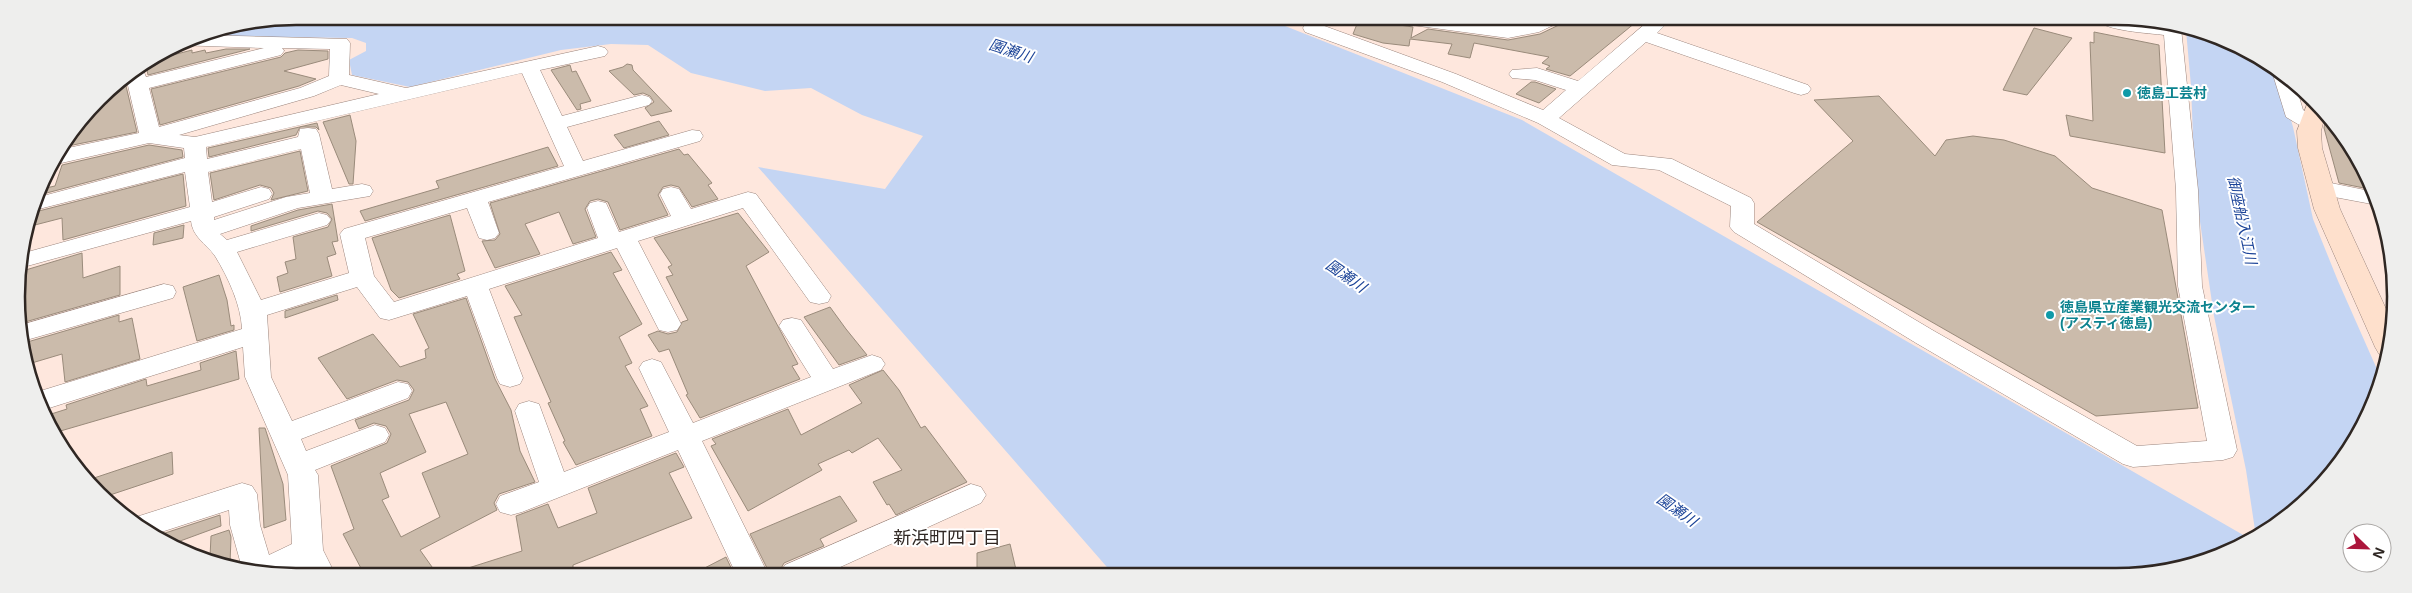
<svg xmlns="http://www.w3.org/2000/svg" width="2412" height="593" font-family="Arial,'Noto Sans JP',sans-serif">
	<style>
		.water { fill: #c4d5f3 }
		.building { fill: #cbbbab; stroke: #9a8b7b; fill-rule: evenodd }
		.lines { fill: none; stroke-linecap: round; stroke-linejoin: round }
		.street-casing { stroke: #9c867e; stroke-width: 1 }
		.secondary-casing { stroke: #9c867e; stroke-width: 1 }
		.street { fill: #fff; fill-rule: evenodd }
		.secondary { fill: #fee0cc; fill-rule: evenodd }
		.culture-dot { fill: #0f9aa8; stroke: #fff; stroke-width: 2 }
		.labels { text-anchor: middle; stroke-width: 4; stroke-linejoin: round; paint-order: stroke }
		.culture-label { font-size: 14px; font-weight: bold; fill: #0d838f; stroke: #fff; text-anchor: start }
		.water-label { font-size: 15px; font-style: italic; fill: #1c4498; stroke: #fff }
		.near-neighbourhood-label { font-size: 18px; fill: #2f2723; stroke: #fff }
		.rim { fill: none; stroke: #2f2723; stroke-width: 2.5 }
	</style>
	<rect width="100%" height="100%" fill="#fee7dd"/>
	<path class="water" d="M297,16L1265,18L1522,120L2245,536L2255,530L2246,470L2214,316L2195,188L2191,86L2186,30L2256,54L2277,72L2293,127L2313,219L2338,281L2380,376L2367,421L2313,495L2239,548L2152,574H1113L758,167L885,189L923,136L862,115L811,88L765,91L691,73L648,45L611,44L561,50L410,87L352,75L349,60L366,51V43L352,38L196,36Z"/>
	<path class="building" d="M1457,18H1534L1508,24Z
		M1564,18H1641L1570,76L1546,69L1550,66L1542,63L1549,57L1474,43L1470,58L1448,54L1452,44L1410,39L1409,46L1383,43L1353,34L1359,19L1413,27L1411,38L1428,29L1508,40L1540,34L1561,24Z
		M2034,28L2072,38L2027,95L2003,90Z
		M2094,32L2159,45L2165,153L2070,136L2066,115L2093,121L2090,42L2094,43Z
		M226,49H250L148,75L146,65L154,60L192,50V53L205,50L206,53Z
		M298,50L328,51V59L284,71L316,79L299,86L160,125L151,89L281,57L285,53Z
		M627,64L632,65L633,70L672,111L651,116L645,108L654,102L650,96L643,93L634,95L609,71L623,67Z
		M570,65L572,72L576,71L591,101L580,104L581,109L577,110L551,70Z
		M1531,82H1535L1556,89L1539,103L1516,94Z
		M126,86L137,132L68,146L71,139L98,103L112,97L111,90Z
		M1879,96L1935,156L1946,140L1973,136L2004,140L2055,156L2092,188L2162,210L2198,408L2096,416L1757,222L1853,141L1814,100Z
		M350,115L356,141L353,184H349L323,122Z
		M659,121L669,135L624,148L614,135Z
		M2325,122L2344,139L2369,189L2339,183L2324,128Z
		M317,123L319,130L316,127H300L296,135L209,157L208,148Z
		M149,145L182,150L183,157L39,195L41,189L55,186L62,165Z
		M548,147L558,166L365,221L360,211L439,188L436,181Z
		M679,149L684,155L688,154L712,183L708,185L718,199L692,207L679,187L671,185L663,187L658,195L668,215L620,230L608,202L598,199L590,201L585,209L596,237L573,244L559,212L525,224L540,254L495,268L482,241L495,240L500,234L490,203Z
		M300,151L308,191L271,200L274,193L271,188L260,185L214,200L210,173Z
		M183,174L186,206L63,240L62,218L31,226L35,212Z
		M332,204L338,241L332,242L336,254L327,257L332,276L280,292L277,277L288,273L285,262L296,259L293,237L328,227L332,219L327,213L318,211L251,231V226L298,210Z
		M738,213L769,252L746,266L798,364L792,366L800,379L700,418L686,395L688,394L669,349L659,352L648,335L658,331L668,334L677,332L682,322L688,320L666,277L673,275L668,267L672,265L654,238Z
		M450,215L465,271L457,274L460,279L399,298L391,290L372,238Z
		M184,225L183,238L153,245L154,233Z
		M611,252L622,270L613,273L642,324L619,337L632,363L625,366L648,406L640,409L652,436L576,465L563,442L565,441L548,403L551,402L514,317L522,315L505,286Z
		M82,253L83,278L120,266V295L25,322V316L21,317L17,278L19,272Z
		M219,275L227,300L231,326L234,325V330L197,341L183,287Z
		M337,295L338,300L285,318V311Z
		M466,298L495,379L511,410L520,451L535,482L499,494L494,503L497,510L420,550L437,574H364L343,534L354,529L331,466L387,443L391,434L386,426L374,423L359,429L355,420L409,400L414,390L408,382L397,380L347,399L318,358L373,334L400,367L426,358L425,350L429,348L413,314ZM446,402L468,454L422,473L440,517L401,537L382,500L389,497L380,473L426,452L409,414Z
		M830,307L846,329L867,355L839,365L804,317Z
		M119,315V322L132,318L140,359L65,382L62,354L25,365L24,343Z
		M236,351L239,379L57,432L48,415L67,409L66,405L146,379L147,386L201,370L200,363Z
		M883,370L899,390L921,428L925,426L967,482L896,515L889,504L887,505L873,482L902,470L878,438L852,453L849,450L818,464L822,470L748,511L711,446L716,444L712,439L788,409L801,435L862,403L849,385Z
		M259,428H265L283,484L286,520L264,528Z
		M172,452L173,474L107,496L88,480Z
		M676,453L684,467L669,473L692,518L573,565V567L554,574H463L462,570L522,551L516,516L548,504L558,528L597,513L588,488Z
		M840,496L857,521L820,539L824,546L784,563L778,574H770L750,534Z
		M220,515L221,526L172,544L153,537Z
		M229,530L231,537L230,564L210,557L211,536Z
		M1010,544L1017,574H977V553Z
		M726,557L734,574H693Z"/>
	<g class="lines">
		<g class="street-casing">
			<path id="street" d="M1395,18H1444L1508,26L1527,23L1538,18H1562L1560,22L1539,32L1508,38L1404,24L1397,22Z
				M1652,18H1672L1657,33L1808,85L1811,89L1808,93L1801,95L1794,93L1646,42L1559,118L1625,154L1672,159L1751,198L1754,203V224L1934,331L2137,446L2207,441L2178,286L2176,190L2164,35C2149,33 2104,31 2096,19H2127L2181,28L2198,190L2202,286L2237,450L2233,457L2223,460L2133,467L2123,464L1916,343L1734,232L1730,227L1731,206L1659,170L1612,165L1538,123L1442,82L1305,32L1303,28L1305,24H1319L1456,74L1543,110L1566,90L1535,80L1512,78L1509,74L1512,70L1537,68L1578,81Z
				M200,35L347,39L350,43L349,75L406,88L598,46L605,48L608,52L605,56L540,70L562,116L642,95L649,97L652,101L649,105L567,127L583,161L692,130L700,131L703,136L700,141L488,202L499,233L495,238L487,240L479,238L467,208L365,238L374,276L394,302L598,238L587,208L590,203L598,201L606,203L619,232L671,216L660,194L663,189L671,187L679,189L691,209L748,192L756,194L831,296L828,302L819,304L810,302L743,208L638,241L681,324L677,330L668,332L659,330L617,248L489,289L523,378L520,384L510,387L500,384L497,378L467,296L389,320L380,318L357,287L267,315L271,377L292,421L398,382L408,384L412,391L408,398L301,439L306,451L375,425L385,428L389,435L385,442L315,470L318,475L323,550L335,574H303L300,567C280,577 263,575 242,568L230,525L229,510L152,535L133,518L242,483L252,486L257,494L260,525L269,555L292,544L288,475L245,377L243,347L46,409L37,392L242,329C241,305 228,277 215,256C206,243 193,238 191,221L20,268L24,253L190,207L185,172L35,210L39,197L185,158L184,148L149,143L57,164L53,162L63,149L139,133L126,77L142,67L146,77L264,48L177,45L190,37ZM282,48L330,49L329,76L300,88L159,127L149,88L281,55L284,51ZM522,73L564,166L344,229L340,234L349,273L261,300L237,252L327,225L331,220L327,215L319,213L227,240L220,234L298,208L370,196L373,191L370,186L362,184L332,189L319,134L316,129L308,128L300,129L298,137L207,159L206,147ZM341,85L379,94L195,137L179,135L314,96ZM301,149L310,193L286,197L214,220V217L269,199L272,194L269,189L261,187L212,202L208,172Z
				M2278,73L2297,90L2303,110L2317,118L2320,122L2317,126C2305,130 2296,123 2286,117L2274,78Z
				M2321,181L2370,191L2377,205L2313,193L2310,188L2313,183Z
				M164,284L173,286L176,292L173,298L23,341L21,325Z
				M792,318L801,320L833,369L872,355L881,358L885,364L881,370L702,441L768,574H736L678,450L522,512L511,515L500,512L496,504L500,496L539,482L515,411L519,404L529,401L539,404L564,472L669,432L639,368L643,362L652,359L661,362L693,423L811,377L779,326L783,320Z
				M971,484L981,487L986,495L981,503L825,574H780L785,565Z"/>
		</g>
		<g class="secondary-casing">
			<path id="secondary" d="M2308,102H2310L2325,115L2321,131L2322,148L2340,209L2393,324V333L2386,356L2379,354L2375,347L2314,209L2298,148L2297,131Z"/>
		</g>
		<use href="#street" class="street"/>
		<use href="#secondary" class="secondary"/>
	</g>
	<g class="culture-dot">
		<circle cx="2127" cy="93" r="5"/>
		<circle cx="2050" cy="315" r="5"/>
	</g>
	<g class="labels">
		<g class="culture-label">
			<text x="2137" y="98">徳島工芸村</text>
			<text x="2060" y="312">徳島県立産業観光交流センター<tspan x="2060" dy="16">(アスティ徳島)</tspan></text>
		</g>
		<g class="water-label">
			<text transform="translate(1011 51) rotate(18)" y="5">園瀬川</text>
			<text transform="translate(2242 220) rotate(78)" y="5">御座船入江川</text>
			<text transform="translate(1346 276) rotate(35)" y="5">園瀬川</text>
			<text transform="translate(1677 510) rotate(35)" y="5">園瀬川</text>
		</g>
		<g class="near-neighbourhood-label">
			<text x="947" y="544">新浜町四丁目</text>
		</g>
	</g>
	<path d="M0 0H2412V593H0ZM296 25H2116A271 271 0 0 1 2387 296V297A271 271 0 0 1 2116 568H296A271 271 0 0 1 25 297V296A271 271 0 0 1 296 25Z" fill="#eeeeed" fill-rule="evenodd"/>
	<path class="rim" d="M296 25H2116A271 271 0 0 1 2387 296V297A271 271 0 0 1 2116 568H296A271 271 0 0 1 25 297V296A271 271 0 0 1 296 25Z"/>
	<g transform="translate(2367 548) rotate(113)"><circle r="24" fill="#ffffff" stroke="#aca9a7"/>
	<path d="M0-4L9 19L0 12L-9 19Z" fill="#ac163c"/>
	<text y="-8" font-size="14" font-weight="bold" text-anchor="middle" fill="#2f2723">N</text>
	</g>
</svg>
